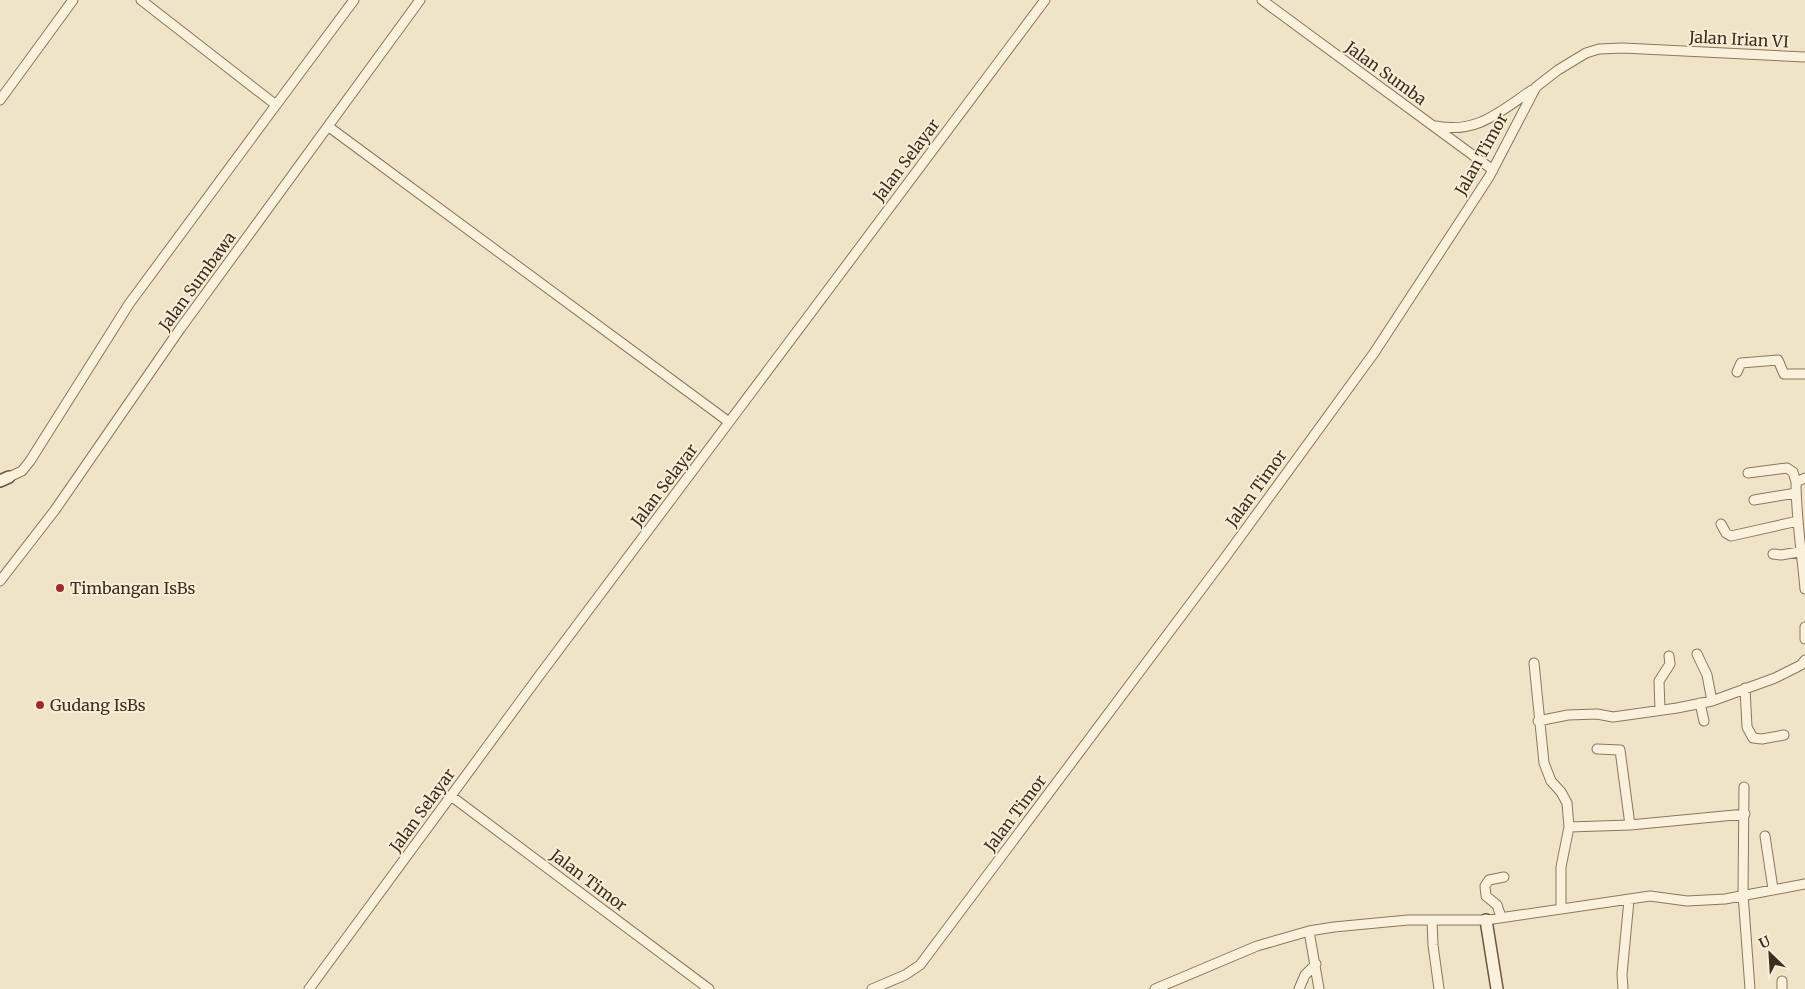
<svg xmlns="http://www.w3.org/2000/svg" width="1805" height="989" font-family="Merriweather,serif">
	<style>
		.lines { fill: none; stroke-linecap: round; stroke-linejoin: round }
		.street-casing { stroke: #8d765c; stroke-width: 11 }
		.secondary-casing { stroke: #6f573f; stroke-width: 14 }
		.street { stroke: #faf1dc; stroke-width: 9 }
		.secondary { stroke: #faf1dc; stroke-width: 11 }
		.poi-dot { fill: #9e2a2b; stroke: #f7eed8; stroke-width: 2 }
		.labels { text-anchor: middle; stroke-width: 4; stroke-linejoin: round; paint-order: stroke }
		.street-label { font-size: 16px; fill: #3d2e20; stroke: #f7eed8 }
		.poi-label { font-size: 16px; fill: #3d2e20; stroke: #f7eed8; text-anchor: start }
	</style>
	<rect width="100%" height="100%" fill="#f0e4c8"/>
	<g class="lines">
		<g class="street-casing">
			<path id="street" d="M141,0L276,105L354,0
				M1262,0L1493,170
				M0,100L73,0
				M1436,126C1477,134 1499,112 1532,90
				M329,127L729,422
				M1737,372L1741,363L1778,360L1784,374H1805
				M1748,473L1787,468L1793,472L1796,482
				M9,477L22,471L30,461L129,304L276,105
				M1805,478L1796,482C1796,518 1802,554 1805,589
				M1754,500L1796,493
				M1721,524L1726,533L1731,536L1798,521
				M1773,554L1781,555L1805,551
				M0,581L55,510L180,329L420,0
				M1805,627V639
				M1697,654L1707,675L1712,701
				M1534,663L1544,763L1551,781L1561,792L1567,803L1569,827L1561,867V909
				M1745,688L1747,727L1753,738L1762,739L1784,735
				M1700,703L1704,721
				M1660,710L1659,681L1670,664L1669,656
				M1538,721L1568,715L1597,714L1613,717L1677,708L1712,701L1775,678L1801,665L1805,660
				M1597,749L1620,750L1630,825
				M1744,787L1743,894L1750,989
				M451,796L709,989
				M1569,827L1630,825L1745,814
				M1765,836L1773,889
				M1501,917L1497,905L1486,896L1485,886L1489,880L1504,877
				M1432,920L1433,945L1439,989
				M1309,931L1319,989
				M1782,981V989
				M309,989L539,676L1045,0
				M872,989L905,975L920,965L1224,559L1374,353L1489,177L1536,87L1558,70L1586,53L1599,49L1623,48L1805,57
				M1155,989L1257,946L1309,931L1334,927L1408,920H1486L1650,896L1687,901L1725,899L1805,884
				M1299,989L1305,975L1316,964
				M1623,989L1622,974L1629,900"/>
		</g>
		<g class="secondary-casing">
			<path id="secondary" d="M0,481L9,477
				M1486,920L1497,989"/>
		</g>
		<use href="#street" class="street"/>
		<use href="#secondary" class="secondary"/>
	</g>
	<g class="poi-dot">
		<circle cx="60" cy="588" r="5"/>
		<circle cx="40" cy="705" r="5"/>
	</g>
	<g class="labels">
		<g class="street-label">
			<text transform="translate(1739 39) rotate(3)" y="6">Jalan Irian VI</text>
			<text transform="translate(1386 73) rotate(36)" y="6">Jalan Sumba</text>
			<text transform="translate(1481 154) rotate(-61)" y="6">Jalan Timor</text>
			<text transform="translate(906 160) rotate(-53)" y="6">Jalan Selayar</text>
			<text transform="translate(197 281) rotate(-54)" y="6">Jalan Sumbawa</text>
			<text transform="translate(664 485) rotate(-53)" y="6">Jalan Selayar</text>
			<text transform="translate(1256 488) rotate(-54)" y="6">Jalan Timor</text>
			<text transform="translate(422 810) rotate(-54)" y="6">Jalan Selayar</text>
			<text transform="translate(1015 813) rotate(-53)" y="6">Jalan Timor</text>
			<text transform="translate(589 880) rotate(37)" y="6">Jalan Timor</text>
		</g>
		<g class="poi-label">
			<text x="70" y="594">Timbangan IsBs</text>
			<text x="50" y="711">Gudang IsBs</text>
		</g>
	</g>
	<g transform="translate(1770 954) rotate(335)" stroke="#f7eed8" stroke-width="4" paint-order="stroke">
	<path d="M0-4L9 19L0 12L-9 19Z" fill="#3d2e20"/>
	<text y="-8" font-size="14" font-weight="bold" text-anchor="middle" fill="#3d2e20">U</text>
	</g>
</svg>
